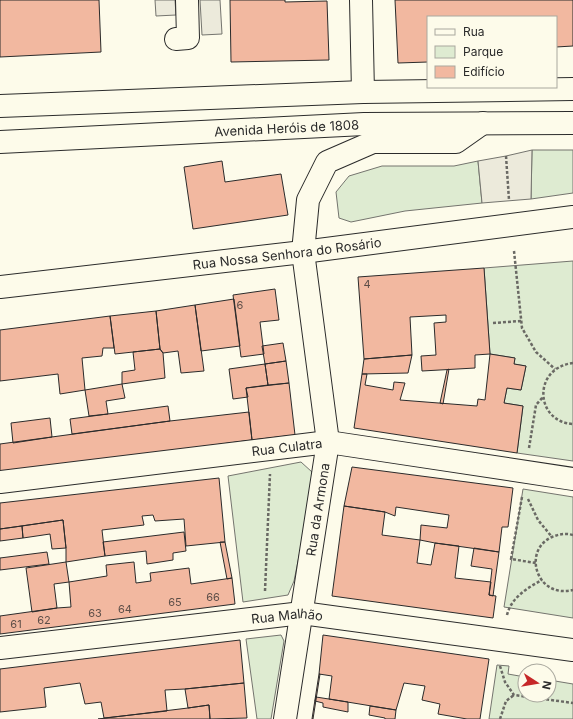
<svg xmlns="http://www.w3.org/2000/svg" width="573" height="719" font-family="Inter,sans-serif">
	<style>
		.green { fill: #deebd1; stroke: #74746e }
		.parking { fill: #eceadb; stroke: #74746e }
		.building { fill: #f2b8a0; stroke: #2b2b2b }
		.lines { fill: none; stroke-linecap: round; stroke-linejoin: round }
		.street-casing { stroke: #2b2b2b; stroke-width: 24 }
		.secondary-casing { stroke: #2b2b2b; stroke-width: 24 }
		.path { stroke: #6a6964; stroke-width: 2.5; stroke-dasharray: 3 2; stroke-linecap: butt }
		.street { stroke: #fdfbea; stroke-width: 22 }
		.secondary { stroke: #fdfbea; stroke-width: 22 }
		.labels { text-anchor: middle; stroke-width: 3; stroke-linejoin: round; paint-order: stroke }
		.number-label { font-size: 11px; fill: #5d4e48 }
		.street-label { font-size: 13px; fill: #2b2b2b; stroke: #fdfbea }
	</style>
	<rect width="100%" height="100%" fill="#fdfbea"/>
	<path class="green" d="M532,150H573V193L531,199Z
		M478,161L482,203L405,211L351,222L339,218L336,192L349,176L382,166H454Z
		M573,261V461L517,453L523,406L504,403L507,388L521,390L526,366L514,364L515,358L490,354L484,268Z
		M301,462L312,472L314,482L294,581L288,595L243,602L228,476Z
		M523,489L573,497V618L504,607Z
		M281,635L284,641L271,719H257L246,639Z
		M497,665L509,666L508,674L525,677V695H549V680L573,684V719H489Z"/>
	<path class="parking" d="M155,0H175L176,15L156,16Z
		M200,0H220L222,34L202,35Z
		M532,150L531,199L482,203L478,161L506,156Z"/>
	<path class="building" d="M0,0H99L101,52L0,57Z
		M230,0H285V2L327,1L329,60L231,62Z
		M395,0H573V46L556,47V17H428V62L398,63Z
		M222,161L225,182L281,174L288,215L193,229L184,167Z
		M484,268L490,354L475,355V368L422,371L421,356L436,355L434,323L446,322V315L410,317L412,355L364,359L358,277Z
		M275,289L279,320L260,322L264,354L241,357L233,295Z
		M234,299L240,346L201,351L195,305Z
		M195,305L204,371L181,373L178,351L163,353L160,349L156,311Z
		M156,311L160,349L115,354L110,316Z
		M110,316L114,348H103L102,356L82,358L85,390L60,394L58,374L0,381V330Z
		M283,343L286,361L265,364L262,346Z
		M160,349L163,353L165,378L122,384V372L135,370L133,352Z
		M490,354L515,358L514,364L526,366L521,390L507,388L504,403L523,406L517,453L354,428L362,374H367L365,385L393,390L394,382L405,383L400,400L477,406L478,399L485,400Z
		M412,355L408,373L362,374L364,359Z
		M286,361L289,383L268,385L265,364Z
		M265,364L268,385L246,388L248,397L233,399L229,369Z
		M449,369L443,404L440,403L447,370Z
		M289,383L295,435L252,440L246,388Z
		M122,384L125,398L106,401L108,414L89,416L85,390Z
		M168,406L170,421L72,434L70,419Z
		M249,412L252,440L0,473V444L170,421Z
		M50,418L52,437L13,443L11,423Z
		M352,467L513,488L508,527H502L499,552L435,543L420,540L421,525L447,528L449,515L396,507L395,516L385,512L344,506Z
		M219,478L225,542L186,546L184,519L155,521L153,515L142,516L144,525L102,530L105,556L66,562V548L63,520L0,529V503Z
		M344,506L385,512L382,535L420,540L417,563L431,565L435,543L459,546L455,578L491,582L489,595L496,596L493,618L332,596Z
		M63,520L66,548L52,549L50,534L23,538L22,526Z
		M22,526L23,538L0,541V529Z
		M184,532L186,551L173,553V560L147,564L146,551L105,556L103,542Z
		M220,542H225L232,578L227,579Z
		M474,548L499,552L493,596L489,595L492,569L471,566Z
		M47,552L49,564L0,570V558Z
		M66,562L69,582L54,584L57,608L32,612L26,568Z
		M134,562L136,583L151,581L150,573L189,568L191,584L232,578L235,604L0,634V616L57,608L71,607L69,582L107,576L106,565Z
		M323,635L489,659L480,719H467L438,714L440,704L422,700L425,686L404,683L396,710L329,699L332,676L319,674Z
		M240,640L244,683L185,689L165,690L167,711L104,718L101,702L85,704L80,683L44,688L46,707L0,712V669Z
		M319,674H320L313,719H312Z
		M244,683L247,718L210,719L209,705L188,708L185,689Z
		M316,697L348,702V712L323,707V703L315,701Z
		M209,705L210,719H98L188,708Z
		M370,706L396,710L395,719H385V718L369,715Z"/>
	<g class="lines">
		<g class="street-casing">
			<g id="street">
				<path d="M361,0L363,92"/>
				<path d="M176,39L188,38L187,0"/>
				<path id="s1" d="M0,287L303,252L573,217"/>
				<path id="s2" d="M0,482L328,442L573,479"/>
				<path id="s3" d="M0,648L302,613L573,650"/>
				<path id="s4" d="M285,719L328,442L303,252L308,200L327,162L373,142H456L483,123"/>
			</g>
		</g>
		<g class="secondary-casing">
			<g id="secondary">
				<path d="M0,106L363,92L573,89"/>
				<path id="s5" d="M0,142L364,124L573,123"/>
			</g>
		</g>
		<path class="path" d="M506,156L509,200
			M514,251L522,328L536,352L555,369
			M493,323L521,321
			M573,363C532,368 535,422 573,424
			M529,448L536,405L543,397
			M522,497L511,559L536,563
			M528,499L538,520L552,537
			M573,535C565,533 559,534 552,537C522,550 536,599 573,590
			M265,591L270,474
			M507,615C511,598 527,588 542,580
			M500,666L505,682L514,695L573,703
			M500,719L506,701L514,695"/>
		<use href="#street" class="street"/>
		<use href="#secondary" class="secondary"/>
	</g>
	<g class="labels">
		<g class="number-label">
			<text x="367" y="288">4</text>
			<text x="240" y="309">6</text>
			<text x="213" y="601">66</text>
			<text x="175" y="606">65</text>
			<text x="125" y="613">64</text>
			<text x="95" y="617">63</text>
			<text x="44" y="624">62</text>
			<text x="16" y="628">61</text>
		</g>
		<g class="street-label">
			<text dy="5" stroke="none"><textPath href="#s5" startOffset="287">Avenida Heróis de 1808</textPath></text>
			<text dy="5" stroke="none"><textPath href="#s1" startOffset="289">Rua Nossa Senhora do Rosário</textPath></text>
			<text dy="5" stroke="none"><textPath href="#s2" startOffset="289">Rua Culatra</textPath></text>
			<text dy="5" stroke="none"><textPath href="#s4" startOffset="212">Rua da Armona</textPath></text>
			<text dy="5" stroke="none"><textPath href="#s3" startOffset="289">Rua Malhão</textPath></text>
		</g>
	</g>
	<rect x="427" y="16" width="130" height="72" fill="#fdfbea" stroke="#a9a89e"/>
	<rect x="435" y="29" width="20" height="6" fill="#fdfbea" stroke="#a9a89e"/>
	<text x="463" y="36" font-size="12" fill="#2b2b2b">Rua</text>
	<rect x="435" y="46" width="20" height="12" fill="#deebd1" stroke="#a9a89e"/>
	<text x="463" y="56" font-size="12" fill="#2b2b2b">Parque</text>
	<rect x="435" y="66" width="20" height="12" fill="#f2b8a0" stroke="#a9a89e"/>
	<text x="463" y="76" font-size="12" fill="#2b2b2b">Edifício</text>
	<g transform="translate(537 683) rotate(102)"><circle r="19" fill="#fdfbea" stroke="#a9a89e"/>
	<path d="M0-3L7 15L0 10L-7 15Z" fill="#c62828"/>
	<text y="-6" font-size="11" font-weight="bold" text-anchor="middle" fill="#2b2b2b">N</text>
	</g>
</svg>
